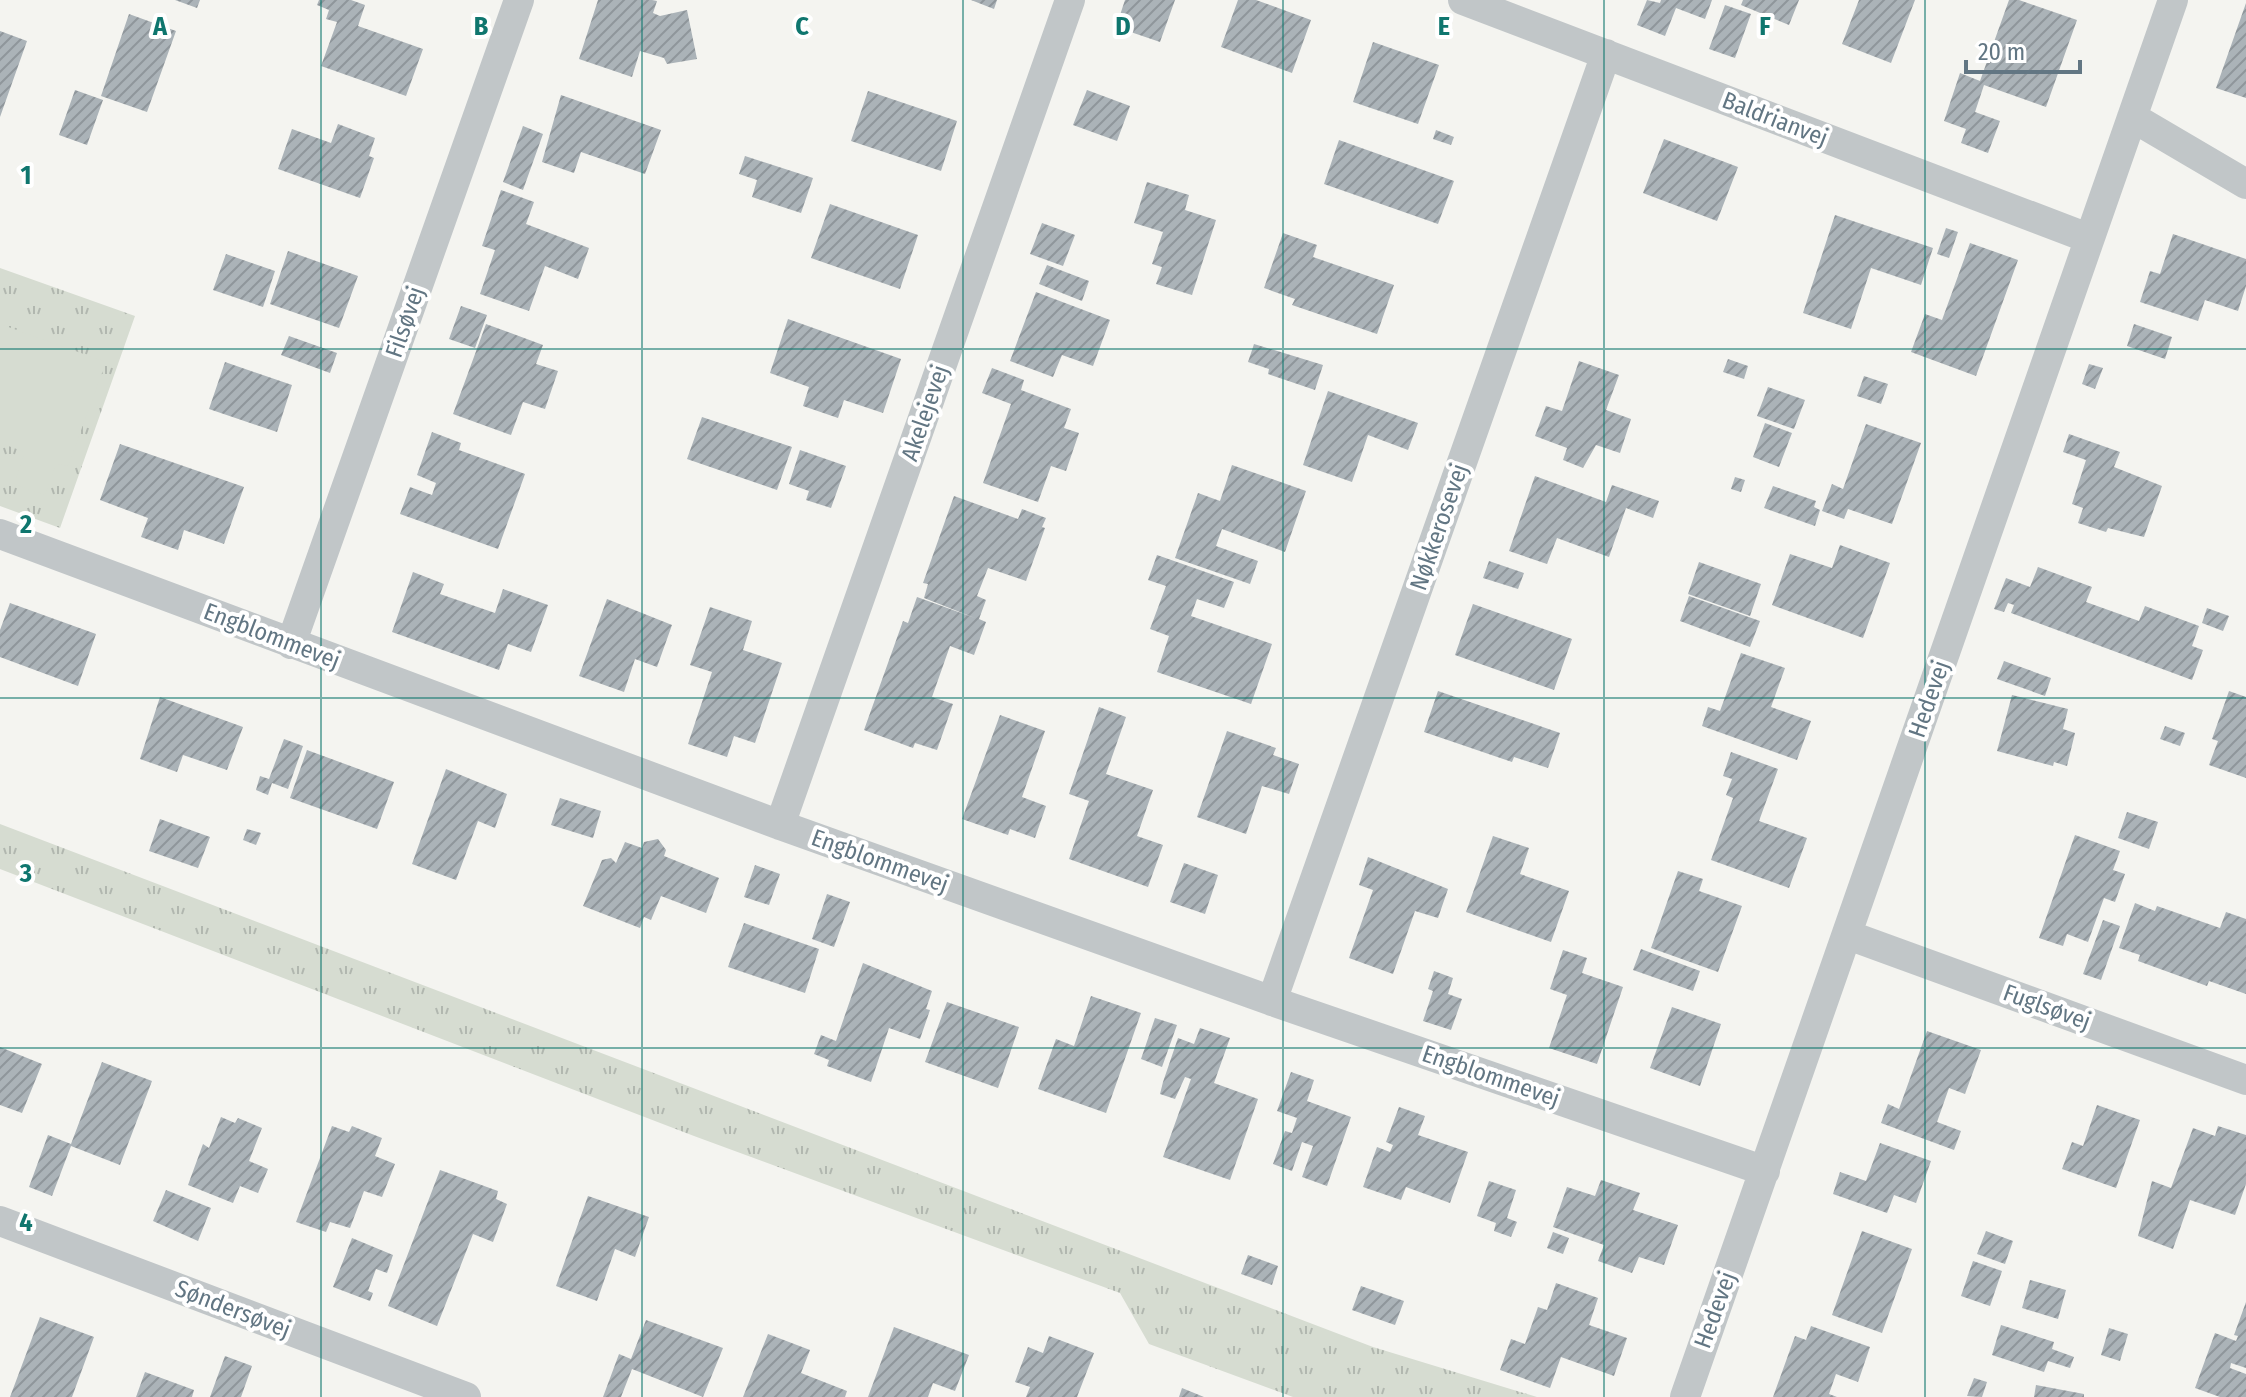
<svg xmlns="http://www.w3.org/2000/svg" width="2246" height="1397" font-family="'Fira Sans Condensed',sans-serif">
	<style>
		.grass { fill: url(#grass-tufts) }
		.garden { fill: #d6dcd1 }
		.building { fill: url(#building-hatch) }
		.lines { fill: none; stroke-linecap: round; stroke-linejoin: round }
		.street { stroke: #c1c6c8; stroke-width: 30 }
		.grid { fill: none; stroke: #0f766e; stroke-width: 2; stroke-opacity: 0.55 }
		.labels { text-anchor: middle; stroke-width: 8; stroke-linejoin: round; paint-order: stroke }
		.street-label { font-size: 24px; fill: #627683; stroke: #fff }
		.grid-label { font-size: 26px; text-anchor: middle; font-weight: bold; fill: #0f766e; stroke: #fff; stroke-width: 8; stroke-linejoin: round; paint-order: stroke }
	</style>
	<defs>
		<pattern id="grass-tufts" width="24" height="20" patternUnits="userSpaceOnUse" patternTransform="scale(2)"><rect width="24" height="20" fill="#d6dcd1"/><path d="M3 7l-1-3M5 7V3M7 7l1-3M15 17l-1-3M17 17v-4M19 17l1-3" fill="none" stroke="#b1b7af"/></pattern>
		<pattern id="building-hatch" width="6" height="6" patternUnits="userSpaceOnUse" patternTransform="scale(2)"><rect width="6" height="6" fill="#abb3b8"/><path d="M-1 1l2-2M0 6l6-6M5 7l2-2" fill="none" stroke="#8f969b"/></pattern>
	</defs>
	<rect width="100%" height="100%" fill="#f4f4f0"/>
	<path class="grass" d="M0,268L135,316L60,528L0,506Z
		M0,824L1373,1347L1537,1397H1293L1149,1344L1120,1293L694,1136L0,869Z"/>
	<path class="garden" d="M0,324L106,362L68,466L56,464L45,495L14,484L25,452L0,443Z"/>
	<path class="building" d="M175,0H200L197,8Z
		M319,0H351L365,5L358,26L423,49L406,96L321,66L337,22L326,19L329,10L317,5Z
		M598,0H652L657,1L653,13L660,16L687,10L697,59L667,64L664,58L640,51L632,77L579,59Z
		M971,0H997L994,9Z
		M1125,0H1175L1160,42L1116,27Z
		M1238,0H1256L1311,20L1292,73L1221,47Z
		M1647,0L1660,3L1661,0H1712L1705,19L1676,8L1665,36L1637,25Z
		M1743,0H1799L1789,25L1741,5Z
		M1859,0H1915L1891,63L1842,44Z
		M2009,0H2019L2077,20L2046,107L1984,85L1975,112L2000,121L1988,153L1961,143L1966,129L1944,121L1960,73L1980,81Z
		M2246,3V98L2216,88Z
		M1725,5L1751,14L1735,58L1709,49Z
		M129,14L176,31L147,112L101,96Z
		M0,31L27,41L0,117Z
		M1373,42L1439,65L1418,124L1353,102Z
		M75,90L103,100L87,145L59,135Z
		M1087,90L1130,106L1117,141L1073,125Z
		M868,91L957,121L941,171L851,141Z
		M561,95L661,130L645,174L581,152L574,173L542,162Z
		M338,124L375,138L369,156L374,158L360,198L278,169L292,129L331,143Z
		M523,126L543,134L523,190L503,182Z
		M1436,130L1454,137L1451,145L1433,139Z
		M1664,139L1738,167L1717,221L1643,193Z
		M1339,140L1454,181L1438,224L1324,184Z
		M745,156L813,178L801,213L752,197L757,180L739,174Z
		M1147,182L1189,195L1185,210L1216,220L1192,295L1156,284L1162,267L1152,264L1163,232L1134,223Z
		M501,190L534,202L526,224L589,248L578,279L545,266L529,311L480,294L495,250L482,246Z
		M830,204L918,235L900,289L811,258Z
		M1835,215L1933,248L1921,285L1871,268L1851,329L1803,313Z
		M1042,223L1075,235L1063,266L1030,254Z
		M1946,228L1958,232L1949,258L1937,254Z
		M1283,233L1317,245L1313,257L1394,285L1377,334L1292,305L1295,299L1264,288Z
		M2173,234L2246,259V286L2238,311L2205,300L2198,321L2140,302L2150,271L2160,274Z
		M1970,243L2018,260L1976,376L1911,352L1925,314L1942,320Z
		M288,251L358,276L339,328L270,304Z
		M226,254L275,271L263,307L213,290Z
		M1047,265L1089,281L1082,301L1039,284Z
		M1036,292L1110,320L1093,366L1062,355L1053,377L1010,361Z
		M461,306L487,315L475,348L449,339Z
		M788,319L901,359L883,413L844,400L838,418L803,406L809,387L770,373Z
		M486,324L543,345L536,364L558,371L545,409L523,402L511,435L453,414Z
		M2134,324L2172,337L2165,359L2127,346Z
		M289,336L337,353L330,373L281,355Z
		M1254,344L1323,365L1315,390L1268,374L1269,369L1248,362Z
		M1728,359L1748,366L1744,379L1723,372Z
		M1579,361L1619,375L1606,410L1631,419L1620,453L1596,445L1583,468L1563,460L1567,448L1535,436L1546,406L1562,411Z
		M225,362L292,385L277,432L209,409Z
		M2089,364L2103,368L2095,389L2082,384Z
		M992,368L1024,380L1021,390L1071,409L1064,428L1079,433L1066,471L1051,466L1038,502L983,483L1011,404L982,393Z
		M1864,376L1888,384L1881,404L1857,396Z
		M1768,387L1805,400L1794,429L1757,416Z
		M1328,391L1418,423L1408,450L1368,435L1352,482L1303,465Z
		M702,417L792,447L777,490L687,459Z
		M1765,423L1792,433L1779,467L1753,457Z
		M1866,424L1921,443L1892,524L1848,509L1844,519L1822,511L1832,484L1843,489Z
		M432,432L461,443L459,450L525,474L498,549L400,514L410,487L432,495L436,483L417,475Z
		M2069,434L2120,452L2114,467L2162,486L2144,537L2108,528L2106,532L2078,523L2083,508L2072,504L2086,460L2063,452Z
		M120,444L244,487L224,544L184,530L178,550L141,537L148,518L100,500Z
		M800,450L846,466L831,508L806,500L809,491L789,484Z
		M1232,465L1306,491L1285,552L1222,529L1216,546L1258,561L1250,584L1175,558L1198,493L1220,501Z
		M1535,476L1606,502L1612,485L1659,501L1653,518L1626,508L1609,557L1557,538L1547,564L1509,551Z
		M1735,477L1745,480L1741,492L1731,489Z
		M1773,486L1816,501L1814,507L1820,510L1815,526L1764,508Z
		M954,496L1018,519L1022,509L1046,518L1042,527L1045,528L1026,581L988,568L977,596L986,600L979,619L986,622L974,655L950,646L932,697L953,704L937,750L915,743L913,748L864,730L903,621L908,623L917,597L975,618L924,598L928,584L923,583Z
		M1840,545L1890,563L1863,638L1772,605L1790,554L1832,568Z
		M1157,555L1234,582L1224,608L1197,599L1191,616L1272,644L1251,704L1157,672L1169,636L1150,629L1166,586L1148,580Z
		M1489,561L1524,573L1518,589L1483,578Z
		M1699,562L1761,584L1750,616L1688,594Z
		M2038,567L2092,587L2086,602L2139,621L2145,606L2199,626L2192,646L2203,650L2192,680L2011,613L2014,605L2008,603L2004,612L1994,609L2006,578L2030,587Z
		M413,572L444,584L440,594L495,613L503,589L548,605L531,652L508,644L499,670L392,632Z
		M1689,596L1760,621L1750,647L1680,621Z
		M607,599L672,625L657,667L635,659L624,692L579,676Z
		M10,603L96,634L78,686L0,657V630Z
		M1473,604L1572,639L1554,690L1455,655Z
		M710,607L752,621L743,650L782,663L755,743L734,736L727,757L688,744L712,672L690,665Z
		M2207,608L2229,616L2223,631L2202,623Z
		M1741,653L1785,668L1771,707L1811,721L1797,760L1702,726L1708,707L1720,711Z
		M2004,661L2051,678L2045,696L1997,679Z
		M1438,691L1560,733L1548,768L1514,757L1512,762L1424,732Z
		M2229,691L2246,697V778L2209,765L2218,741L2212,739Z
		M2012,695L2068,709L2063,729L2075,733L2067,766L2054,762L2053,766L1997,751Z
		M160,697L243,727L227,770L183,755L177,772L140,759Z
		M1099,707L1126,717L1106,774L1153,790L1137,836L1163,845L1148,887L1069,859L1089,801L1069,794Z
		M1000,715L1045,731L1022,797L1046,806L1035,838L1010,829L1008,835L962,819Z
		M2165,726L2185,733L2180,746L2160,739Z
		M1227,731L1276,748L1273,755L1299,764L1289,794L1262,786L1246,834L1197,817Z
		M284,739L303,746L288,789L272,783L268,795L256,790L260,776L269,779Z
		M307,750L394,782L377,829L290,798Z
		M1731,752L1778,769L1759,821L1807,838L1789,888L1711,860L1733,798L1726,795L1732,779L1723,776Z
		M446,769L507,794L495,828L478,821L456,880L412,864Z
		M560,798L601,811L593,838L551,825Z
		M2127,812L2158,822L2149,849L2118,838Z
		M160,819L210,837L198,868L149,851Z
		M247,829L261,833L256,845L243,840Z
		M2075,835L2120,851L2113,870L2125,874L2115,902L2104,898L2088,942L2067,934L2063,946L2039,938Z
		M1493,836L1529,848L1520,874L1569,891L1551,942L1466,912Z
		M658,839L666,850L664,856L719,878L706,913L661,896L651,920L644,917L640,928L583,906L602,860L611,858L616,863L625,842L642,848L644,842Z
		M1368,857L1448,889L1438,918L1415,911L1393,974L1349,958L1373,890L1359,885Z
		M1184,863L1218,875L1205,914L1170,902Z
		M755,865L780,874L769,905L744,897Z
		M1678,871L1703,879L1699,891L1742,906L1718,972L1651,948Z
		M827,894L850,902L834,947L812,939Z
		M2135,903L2155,911L2157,906L2220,928L2226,912L2246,919V994L2209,981L2207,986L2138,961L2140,955L2119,948Z
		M2103,920L2120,926L2101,980L2083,974Z
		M744,923L819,949L805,993L728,967Z
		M1641,949L1700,971L1693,991L1633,970Z
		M1563,950L1587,958L1582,973L1623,987L1597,1064L1549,1048L1567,995L1550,989Z
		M863,963L932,991L926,1009L930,1010L920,1039L889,1028L871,1082L827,1066L829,1060L814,1054L821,1035L836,1041Z
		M1434,971L1453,978L1448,994L1462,999L1451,1030L1423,1021L1433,991L1428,989Z
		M1091,996L1141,1013L1106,1113L1038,1089L1056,1039L1074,1046Z
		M947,1002L1019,1027L998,1088L925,1062Z
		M1672,1007L1721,1024L1700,1086L1650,1068Z
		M1155,1018L1177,1025L1162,1067L1141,1059Z
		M1200,1028L1230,1038L1214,1083L1258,1099L1230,1180L1163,1157L1191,1079L1185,1077L1175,1099L1160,1094L1163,1082L1178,1038L1194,1044Z
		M1927,1031L1981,1050L1965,1094L1949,1088L1937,1122L1961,1131L1954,1150L1881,1123L1888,1104L1899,1109Z
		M0,1047L42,1064L22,1113L0,1105Z
		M102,1062L152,1081L120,1165L71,1146L52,1196L29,1187L48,1135L71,1144Z
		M1291,1072L1314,1080L1307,1101L1351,1117L1327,1186L1302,1177L1313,1146L1302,1142L1292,1171L1273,1164L1285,1131L1292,1133L1297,1118L1277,1111Z
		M2097,1105L2140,1120L2116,1188L2062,1169L2072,1142L2083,1146Z
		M1399,1107L1425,1116L1418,1135L1468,1152L1450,1203L1406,1187L1401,1200L1363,1187L1377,1147L1390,1152L1393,1145L1386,1142Z
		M221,1117L235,1123L238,1118L262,1128L249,1161L268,1169L258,1193L240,1186L233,1203L188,1185L203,1144L209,1148Z
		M332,1126L349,1132L352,1126L382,1138L375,1156L395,1164L382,1197L364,1191L350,1228L330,1222L326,1232L296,1222Z
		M2218,1126L2246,1135V1184L2235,1215L2190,1200L2173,1249L2138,1236L2152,1181L2171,1188L2193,1128L2215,1136Z
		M1880,1143L1931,1161L1916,1203L1894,1195L1887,1213L1833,1194L1840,1172L1866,1181Z
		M440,1170L498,1191L496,1199L507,1204L493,1242L473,1234L437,1326L388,1306Z
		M1601,1180L1640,1193L1633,1210L1678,1225L1664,1265L1639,1257L1632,1273L1598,1261L1604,1245L1553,1227L1567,1187L1595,1196Z
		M1489,1181L1516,1190L1507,1218L1517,1222L1511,1237L1494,1231L1496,1223L1477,1216Z
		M166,1190L211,1208L198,1241L153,1221Z
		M588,1196L649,1217L635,1257L615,1249L597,1301L556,1286Z
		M1862,1231L1912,1249L1882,1333L1832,1315Z
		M1986,1231L2013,1241L2005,1264L1977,1254Z
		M1553,1232L1569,1238L1563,1254L1547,1248Z
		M352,1238L393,1255L387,1273L376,1269L368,1291L373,1293L370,1301L333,1287Z
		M1248,1255L1278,1266L1272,1285L1241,1274Z
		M1973,1261L2002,1271L1990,1306L1961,1296Z
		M2030,1280L2066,1290L2058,1319L2022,1308Z
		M1556,1283L1598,1298L1589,1325L1627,1338L1614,1376L1561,1357L1550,1388L1500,1370L1511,1339L1525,1344L1538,1307L1547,1310Z
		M1361,1286L1404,1301L1395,1325L1352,1310Z
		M2246,1302V1368L2231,1363L2230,1368L2246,1374V1397H2220L2195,1388L2215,1333L2236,1341L2238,1336L2234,1335Z
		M40,1317L94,1337L72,1397H10Z
		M646,1320L723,1348L703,1397L632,1369L621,1397H603L619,1354L631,1359Z
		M2001,1325L2054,1342L2052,1349L2074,1357L2070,1368L2048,1361L2044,1372L1992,1355Z
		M1811,1326L1870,1347L1858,1382L1836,1374L1829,1394L1837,1397H1773L1795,1336L1806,1340Z
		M894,1327L969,1355L955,1391L933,1383L928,1397H868Z
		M2109,1328L2128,1334L2120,1361L2101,1355Z
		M768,1334L810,1350L801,1373L847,1391L845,1397H743Z
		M1049,1336L1094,1353L1077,1397H1026L1030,1387L1015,1382L1028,1347L1043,1353Z
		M225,1356L252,1366L241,1397H210Z
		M145,1372L194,1390L192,1397H136Z
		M1974,1378L1987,1382L1982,1397L1967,1396Z
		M2036,1385L2084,1394V1397H2034Z
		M1182,1388L1204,1397H1179Z"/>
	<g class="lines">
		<path class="street" d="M1463,0L2088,238
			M2132,117L2246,184
			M0,534L780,825L1272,1001L1765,1171
			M291,644L519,0
			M780,825L1070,0
			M1848,935L2246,1080
			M1272,1001L1606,54
			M0,1221L466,1397
			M1685,1397L2173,0"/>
	</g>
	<path class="grid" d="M321,0V1397M642,0V1397M963,0V1397M1283,0V1397M1604,0V1397M1925,0V1397M0,349H2246M0,698H2246M0,1048H2246"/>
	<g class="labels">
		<g class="street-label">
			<text transform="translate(1775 119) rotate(21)" y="8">Baldrianvej</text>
			<text transform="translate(405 322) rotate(-71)" y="8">Filsøvej</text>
			<text transform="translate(925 413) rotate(-71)" y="8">Akelejevej</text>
			<text transform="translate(1439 527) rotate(-71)" y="8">Nøkkerosevej</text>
			<text transform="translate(272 636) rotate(21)" y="8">Engblommevej</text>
			<text transform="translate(1929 699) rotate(-71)" y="8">Hedevej</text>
			<text transform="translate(880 861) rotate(20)" y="8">Engblommevej</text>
			<text transform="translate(2047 1007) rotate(20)" y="8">Fuglsøvej</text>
			<text transform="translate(1491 1076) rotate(19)" y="8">Engblommevej</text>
			<text transform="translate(233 1309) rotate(21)" y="8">Søndersøvej</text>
			<text transform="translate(1715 1310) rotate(-70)" y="8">Hedevej</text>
		</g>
	</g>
	<g class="grid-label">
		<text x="160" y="35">A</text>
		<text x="481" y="35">B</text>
		<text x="802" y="35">C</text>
		<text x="1123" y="35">D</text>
		<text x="1444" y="35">E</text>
		<text x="1765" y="35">F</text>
		<text x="26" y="184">1</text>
		<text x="26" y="533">2</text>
		<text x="26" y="882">3</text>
		<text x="26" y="1231">4</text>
	</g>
	<path d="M1966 60v12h114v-12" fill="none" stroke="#627683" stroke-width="4"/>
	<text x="1978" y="60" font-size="24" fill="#627683" stroke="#ffffff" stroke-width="6" paint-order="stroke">20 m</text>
</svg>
